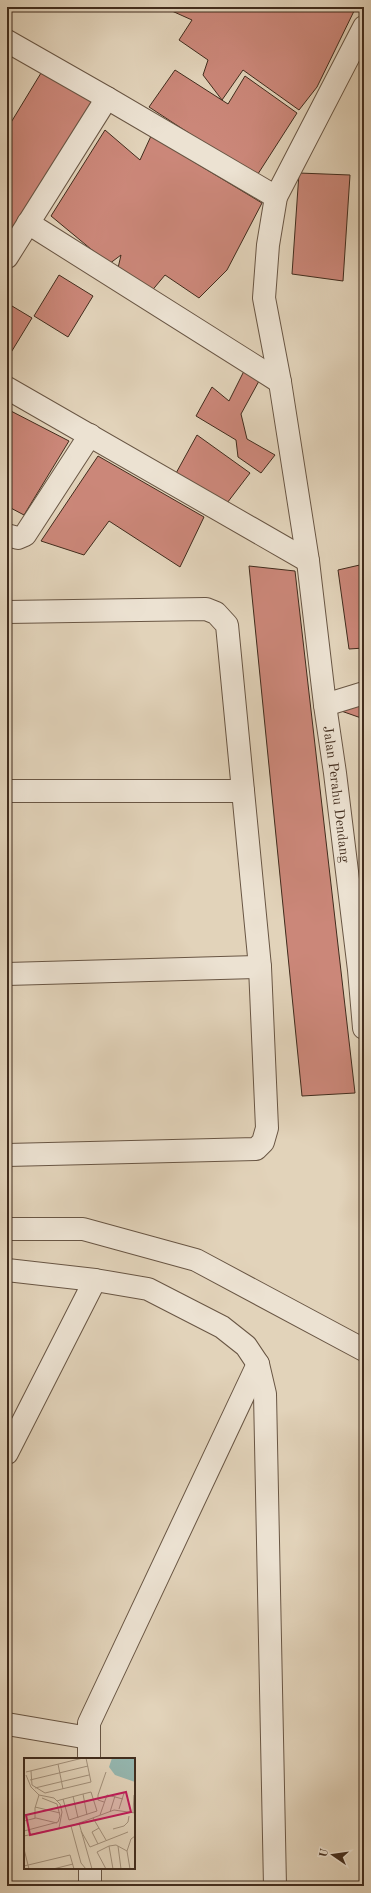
<svg xmlns="http://www.w3.org/2000/svg" width="371" height="1893" font-family="'Old Standard TT',serif">
	<style>
		.building { fill: #cb8779; stroke: #412c1d }
		.lines { fill: none; stroke-linecap: round; stroke-linejoin: round }
		.minor-casing { stroke: #695644; stroke-width: 24 }
		.minor { stroke: #ece2d2; stroke-width: 22 }
		.labels { text-anchor: middle; stroke-width: 3; stroke-linejoin: round; paint-order: stroke }
		.street-label { font-size: 14px; fill: #412c1d; stroke: #ece2d2 }
		.inset-road { fill: none; stroke: #a2907b; stroke-width: 1 }
		.view { fill: #c2185b; fill-opacity: 0.15; stroke: #c2185b; stroke-width: 2 }
		.inset-edge { fill: none; stroke: #412c1d; stroke-width: 2 }
	</style>
	<rect width="100%" height="100%" fill="#e2d3ba"/>
	<filter id="stains"><feTurbulence type="fractalNoise" baseFrequency=".005" numOctaves="4"/><feColorMatrix values="0 0 0 0 .2 0 0 0 0 .09 0 0 0 0 .02 0 0 0 .5 -.17"/></filter>
	<radialGradient id="worn" r=".72"><stop offset=".6" stop-color="#630" stop-opacity="0"/><stop offset="1" stop-color="#630" stop-opacity=".3"/></radialGradient>
	<path class="building" d="M163,7H356L317,87L299,110L243,70L222,100L203,75L208,60L179,40L192,20Z
		M175,70L228,104L245,76L297,113L256,177L149,107Z
		M41,73L95,101L7,245V129Z
		M105,130L140,160L151,136L262,203L227,270L199,298L165,275L150,293L118,268L121,255L109,264L51,216Z
		M299,173L350,175L343,281L292,274Z
		M59,275L93,296L68,337L34,316Z
		M12,306L32,318L7,359V314Z
		M244,371L259,381L241,414L247,439L275,455L261,473L238,457L236,440L196,416L212,387L229,401Z
		M7,409L69,441L24,515L7,506Z
		M197,435L250,473L224,507L175,475Z
		M98,456L204,517L180,567L109,521L84,555L41,541Z
		M364,564V648L349,649L338,570Z
		M249,566L295,571L355,1093L302,1096Z
		M364,698V721V719L327,706Z"/>
	<g class="lines">
		<g class="minor-casing">
			<g id="minor">
				<path id="s1" d="M364,27L276,197L268,245L264,298L280,382L308,561L325,705L335,773L359,970L364,1028"/>
				<path d="M7,41L107,98L276,197"/>
				<path d="M28,223L280,382"/>
				<path d="M7,257L107,98"/>
				<path d="M7,388L308,561"/>
				<path d="M7,535L18,538L25,535L90,435"/>
				<path d="M7,612L206,609L216,613L227,625L260,967L267,1128L263,1142L256,1149L7,1155"/>
				<path d="M325,705L364,693"/>
				<path d="M7,791H243"/>
				<path d="M7,974L260,967"/>
				<path d="M7,1229H83L196,1260L364,1350"/>
				<path d="M7,1270L95,1280L148,1289L222,1327L246,1346L258,1364L265,1394L275,1886"/>
				<path d="M7,1453L95,1280"/>
				<path d="M7,1724L89,1738"/>
				<path d="M89,1759V1723L258,1364"/>
				<path d="M90,1868V1886"/>
			</g>
		</g>
		<use href="#minor" class="minor"/>
	</g>
	<g class="labels">
		<g class="street-label">
			<text dy="5" stroke="none"><textPath href="#s1" startOffset="795">Jalan Perahu Dendang</textPath></text>
		</g>
	</g>
	<g transform="translate(24 1758)">
		<rect width="111" height="111" fill="#e2d3ba"/>
		<path d="M88,0H111V24L91,17L85,9Z" fill="#95b7b0"/>
		<path class="inset-road" d="M34,6L39,31M7,13L8,27L21,35L67,24L62,0M2,14L59,0M2,17L7,29L15,37L30,40L36,46L38,54L35,70M6,22L64,8M11,30L65,17M59,36L63,57M49,38L54,60M33,43L36,42L59,36L67,34L73,53L45,62L39,41M80,44L74,42V37L82,14M11,49L36,55M95,51L100,35M86,54L91,38M109,55L110,37M76,57L83,37L99,41M11,60V50L15,37M69,60L82,82M0,63L12,60L33,65M55,65L68,111M47,68L57,105L62,111M89,71L100,68L104,64L105,58M0,73L34,64L36,58L33,46L18,40M57,73L66,89L104,74M0,78L50,67L90,52L111,55M74,86L68,74L75,70M94,88L97,111M0,91L5,111M0,108L46,97L50,111M29,111L49,106M82,111L73,94L85,88M89,111L85,88L92,87L103,93M106,111L103,93L107,81L111,78"/>
		<path class="view" d="M102,34L107,54L6,77L2,57Z"/>
		<rect width="111" height="111" class="inset-edge"/>
	</g>
	<rect width="371" height="1893" fill="none" stroke="#e2d3ba" stroke-width="24"/>
	<rect x="8" y="8" width="355" height="1877" fill="none" stroke="#412c1d" stroke-width="2"/>
	<rect x="12" y="12" width="347" height="1869" fill="none" stroke="#412c1d"/>
	<g transform="translate(333 1855) rotate(283)" stroke="#ece2d2" stroke-width="3" paint-order="stroke">
	<path d="M0-3L7 15L0 10L-7 15Z" fill="#412c1d"/>
	<text y="-6" font-size="11" font-weight="bold" text-anchor="middle" fill="#412c1d">U</text>
	</g>
	<rect width="100%" height="100%" filter="url(#stains)"/>
	<rect width="100%" height="100%" fill="url(#worn)"/>
</svg>
